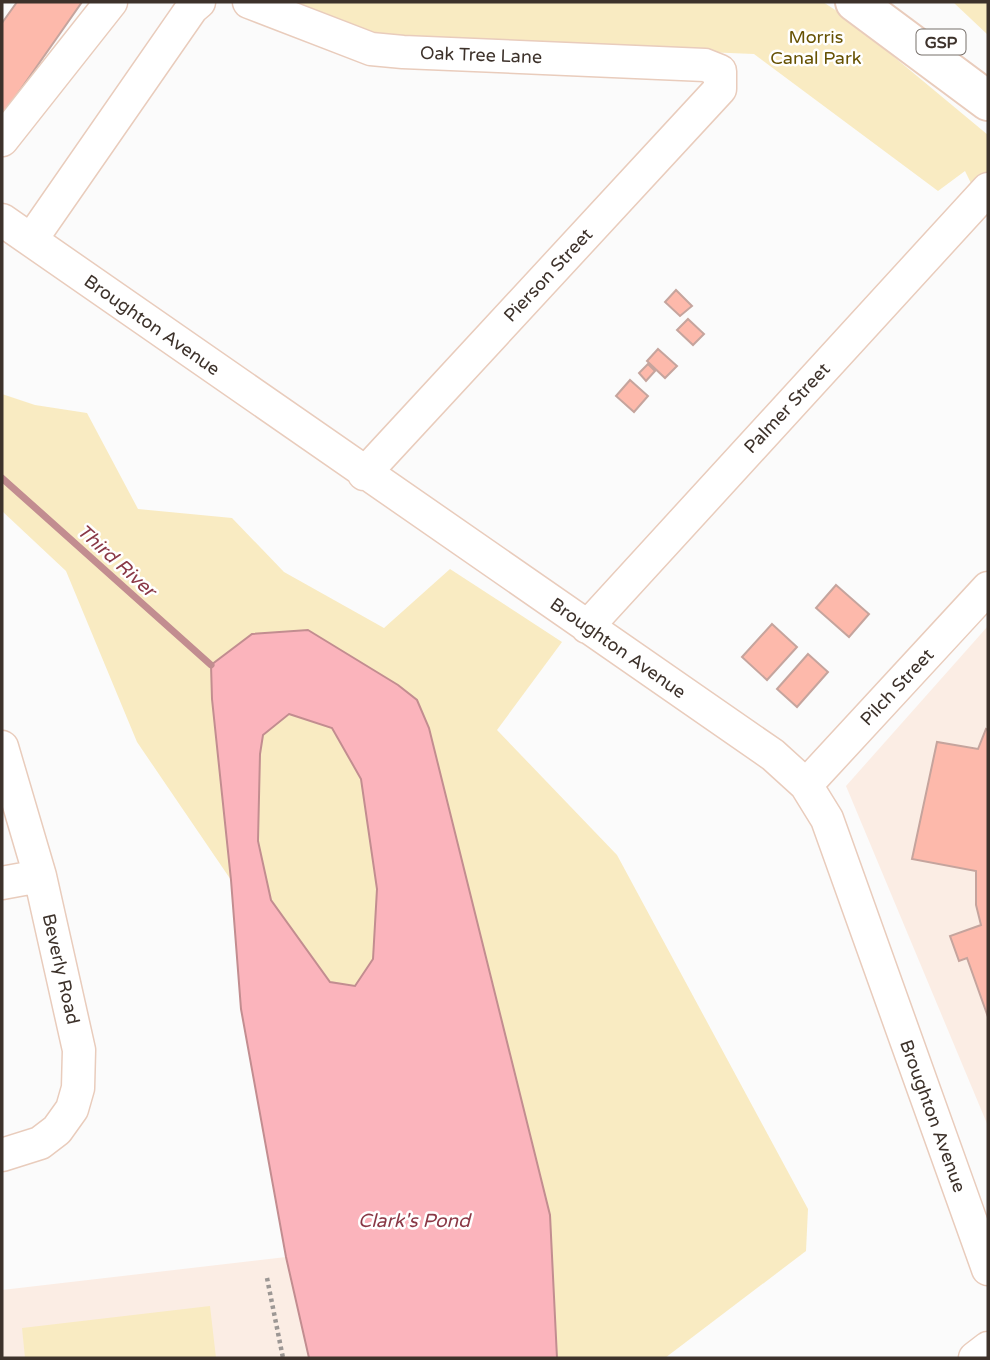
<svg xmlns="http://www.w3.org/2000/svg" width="990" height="1360" font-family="'Varela Round',sans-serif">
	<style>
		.built { fill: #fbede4 }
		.green { fill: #f9ebc2 }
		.water { fill: #fbb4bc; stroke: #c28d90; stroke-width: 2; fill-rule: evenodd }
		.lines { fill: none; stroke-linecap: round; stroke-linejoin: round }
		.stream { stroke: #c28d90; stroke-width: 7 }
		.building { fill: #fdb9ab; stroke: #c5a49d; stroke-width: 2 }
		.minor-casing { stroke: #e9ccbc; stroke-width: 35 }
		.highway-casing { stroke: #e9ccbc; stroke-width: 42 }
		.path { stroke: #9c9794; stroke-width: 4.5; stroke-dasharray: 3.5 3.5; stroke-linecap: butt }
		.minor { stroke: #fff; stroke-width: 32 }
		.highway { stroke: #fff; stroke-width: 38 }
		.labels { text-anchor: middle; stroke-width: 5; stroke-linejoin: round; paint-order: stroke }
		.shield { fill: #fff; stroke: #77706b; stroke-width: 2 }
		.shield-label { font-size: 16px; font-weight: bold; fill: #3d322b }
		.park-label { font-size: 18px; fill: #665102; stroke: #fff }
		.street-label { font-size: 18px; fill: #3d322b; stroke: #fff }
		.water-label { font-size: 19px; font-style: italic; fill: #8a3846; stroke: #fff }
	</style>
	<rect width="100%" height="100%" fill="#fbfbfb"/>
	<path class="built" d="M988,626V1126L846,786Z
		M286,1257L309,1358H2V1290Z"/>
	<path class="green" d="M284,2H823L846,17L988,135V218L965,171L938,191L754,54L384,39Z
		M953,2H988V35Z
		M2,394L35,405L87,413L138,509L232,518L284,572L384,628L450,569L562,642L497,730L617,855L808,1209L806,1251L665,1358H557L550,1215L429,728L212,665L231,880L137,742L66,571L2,511Z
		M289,714L332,728L361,779L377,889L373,959L355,986L330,982L271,900L258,841L260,754L263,735Z
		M210,1306L216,1358H25L22,1328Z"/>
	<path class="water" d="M308,630L398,685L417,700L429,728L550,1215L557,1358H309L286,1257L241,1009L231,880L212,699L211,665L252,634ZM289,714L332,728L361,779L377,889L373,959L355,986L330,982L271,900L258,841L260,754L263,735Z"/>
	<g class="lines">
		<path class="stream" d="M2,478L211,665"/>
	</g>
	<path class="building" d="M17,2H82L2,116V23Z
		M676,290L692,306L680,316L665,302Z
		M688,319L704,334L693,345L677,330Z
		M658,349L677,366L665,378L647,361Z
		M648,364L655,371L646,381L639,373Z
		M630,380L648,396L634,412L616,396Z
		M836,585L869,614L849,637L816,608Z
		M772,624L797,647L767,680L742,657Z
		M808,654L828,672L797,707L777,689Z
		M986,729L988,730V1017L967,958L959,961L950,936L981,925L976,905V871L912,859L937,742L978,749Z"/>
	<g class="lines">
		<g class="minor-casing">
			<path id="minor" d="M249,2L371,49L403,52L705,65L720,71V89L364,474
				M2,140L111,2
				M2,220L773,755L806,785L827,819L988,1269
				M31,240L192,8L199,2
				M587,627L988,189
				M2,747L40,876L79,1050L78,1088L72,1109L57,1130L40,1143L2,1155
				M806,785L988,588
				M2,883L40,876
				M975,1358L988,1348"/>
		</g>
		<g class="highway-casing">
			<path id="highway" d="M855,2L988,101"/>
		</g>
		<path class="path" d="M267,1278L283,1358"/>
		<use href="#minor" class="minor"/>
		<use href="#highway" class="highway"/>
	</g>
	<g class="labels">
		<rect class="shield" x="916.5" y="29.5" width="49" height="25" rx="5"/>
		<g class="shield-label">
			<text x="941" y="48">GSP</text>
		</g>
		<g class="park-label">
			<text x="816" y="43">Morris<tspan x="816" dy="21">Canal Park</tspan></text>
		</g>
		<g class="street-label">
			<text transform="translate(481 55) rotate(2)" y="6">Oak Tree Lane</text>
			<text transform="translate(548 275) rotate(-47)" y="6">Pierson Street</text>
			<text transform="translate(152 325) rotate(35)" y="6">Broughton Avenue</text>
			<text transform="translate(787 408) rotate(-47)" y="6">Palmer Street</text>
			<text transform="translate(618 648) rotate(35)" y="6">Broughton Avenue</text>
			<text transform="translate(897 687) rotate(-47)" y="6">Pilch Street</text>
			<text transform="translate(61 969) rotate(77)" y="6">Beverly Road</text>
			<text transform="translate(933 1116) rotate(70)" y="6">Broughton Avenue</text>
		</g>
		<g class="water-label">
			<text transform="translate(117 560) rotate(42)" y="7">Third River</text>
			<text x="414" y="1227">Clark's Pond</text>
		</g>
	</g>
	<rect width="990" height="1360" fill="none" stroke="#3d322b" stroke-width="7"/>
</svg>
